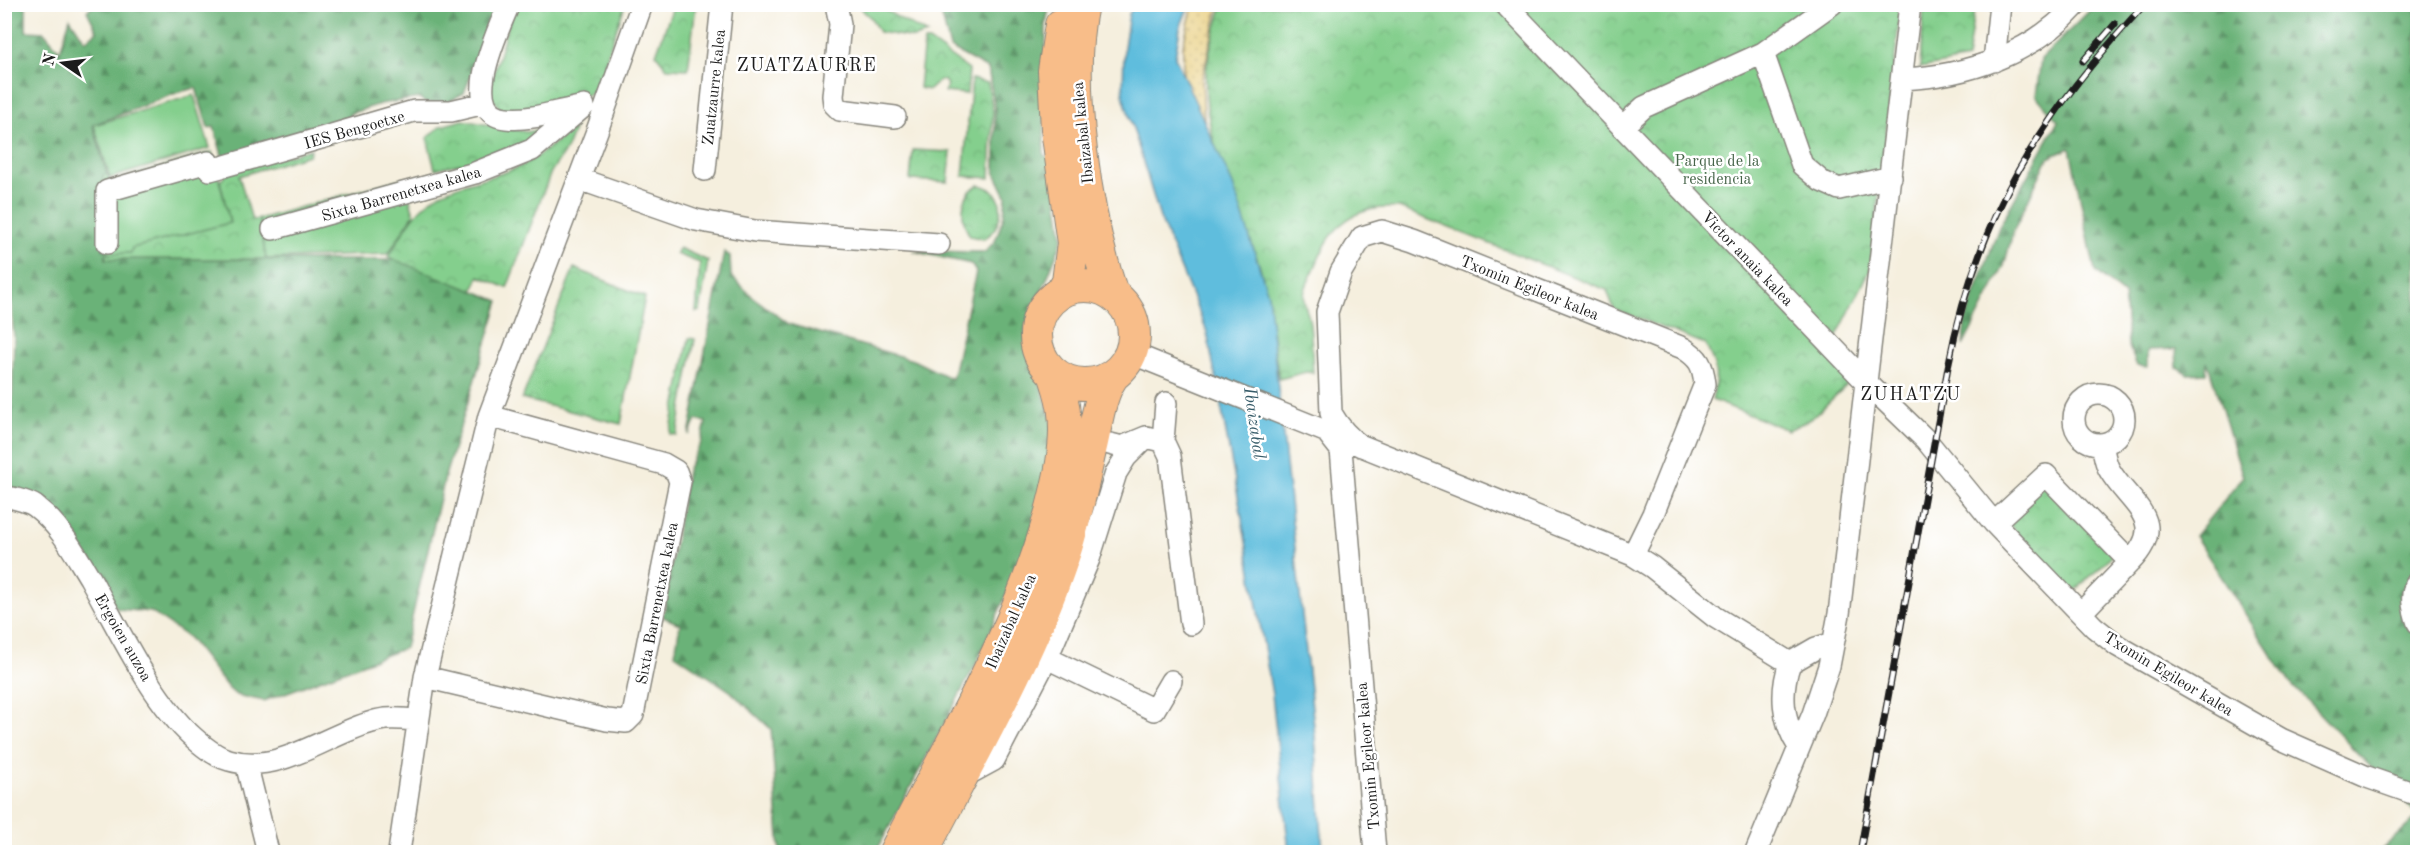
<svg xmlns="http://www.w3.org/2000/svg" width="2422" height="857" font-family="'Old Standard TT',serif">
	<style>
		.grass { fill: #84cf8d; stroke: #507654; stroke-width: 1.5 }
		.forest { fill: url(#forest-firs); stroke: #44674a; stroke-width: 1.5 }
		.sand { fill: url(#sand-dots); stroke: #857b5d; stroke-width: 1.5 }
		.park { fill: url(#park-crowns); stroke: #507654; stroke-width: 1.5 }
		.water { fill: #5fbddd; stroke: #3e6c7c; stroke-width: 1.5 }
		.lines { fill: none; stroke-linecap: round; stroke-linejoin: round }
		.minor-casing { stroke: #88867d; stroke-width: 24 }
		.highway-casing { stroke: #88867d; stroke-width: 34 }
		.minor { stroke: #fff; stroke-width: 21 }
		.highway { stroke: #f8bd89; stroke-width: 32 }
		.rail-casing { stroke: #1c1c1c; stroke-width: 7 }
		.rail { stroke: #fff; stroke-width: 4.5; stroke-dasharray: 14; stroke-linecap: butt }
		.labels { text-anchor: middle; stroke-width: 5; stroke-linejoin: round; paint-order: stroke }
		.street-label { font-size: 16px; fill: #1c1c1c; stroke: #fff }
		.park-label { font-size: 16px; fill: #466449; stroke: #fff }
		.neighbourhood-label { font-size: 18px; letter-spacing: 1.5px; fill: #1c1c1c; stroke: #fff }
		.water-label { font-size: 18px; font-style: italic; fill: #375c69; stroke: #fff }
	</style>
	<defs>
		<pattern id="forest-firs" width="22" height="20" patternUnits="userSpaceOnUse" patternTransform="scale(1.5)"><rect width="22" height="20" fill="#6bb278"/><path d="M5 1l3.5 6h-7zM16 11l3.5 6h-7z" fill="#579062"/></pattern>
		<pattern id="sand-dots" width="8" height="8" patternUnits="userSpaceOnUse" patternTransform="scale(1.5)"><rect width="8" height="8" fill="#eeda9e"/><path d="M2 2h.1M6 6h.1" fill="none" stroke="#ccba88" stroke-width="1.8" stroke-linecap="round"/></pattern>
		<pattern id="park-crowns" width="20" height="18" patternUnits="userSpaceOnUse" patternTransform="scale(1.5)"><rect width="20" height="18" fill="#84cf8d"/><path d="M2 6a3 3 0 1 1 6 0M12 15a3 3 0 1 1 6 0" fill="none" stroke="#71b179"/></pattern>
	</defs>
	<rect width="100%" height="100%" fill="#fff"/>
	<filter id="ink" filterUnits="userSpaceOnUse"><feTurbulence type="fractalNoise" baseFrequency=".0167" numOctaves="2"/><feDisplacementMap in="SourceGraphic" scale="12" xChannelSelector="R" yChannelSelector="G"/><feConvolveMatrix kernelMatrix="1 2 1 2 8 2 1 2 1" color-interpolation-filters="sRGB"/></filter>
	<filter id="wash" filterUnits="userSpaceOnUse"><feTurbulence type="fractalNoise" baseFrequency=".008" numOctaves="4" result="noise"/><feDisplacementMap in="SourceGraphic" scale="24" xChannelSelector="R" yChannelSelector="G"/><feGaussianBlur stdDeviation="1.35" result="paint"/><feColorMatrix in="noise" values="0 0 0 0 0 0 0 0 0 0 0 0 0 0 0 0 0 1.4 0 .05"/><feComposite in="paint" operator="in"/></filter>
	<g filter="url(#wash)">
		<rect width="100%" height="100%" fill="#f5efde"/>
		<path class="grass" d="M194,95L210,148L110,178L94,125Z
			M212,152L230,223L132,248L131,253L108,254L107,183Z
			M404,178L414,214L388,254L266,259L259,219Z"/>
		<path class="forest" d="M980,4L1050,5L1046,22L1044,156L1051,157L1063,238L1044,286L1033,305L1025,330L1028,357L1041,386L1053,424L1048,464L1028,544L977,662L876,852H780L771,729L730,691L675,654L680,624L663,617L687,470L701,443L706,422L696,420L689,435L724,252L730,256L731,276L754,298L789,324L913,360L952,379L976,272L971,264L913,251L985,252L995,241L1004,216L1006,196L995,173V108L988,69L950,48L939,5Z
			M4,5H26V31L44,32L60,51L70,18L85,41L97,31L87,11L93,5H498L464,93L444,104L424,102L420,98L380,104L349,114L355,124L224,162L214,127L208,128L196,88L179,92L93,125L107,174L103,175L106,259L398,260L499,301L446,473L405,648L264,701L236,695L228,688L189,638L151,612L118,609L10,485L14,338L4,208Z
			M2095,5H2417V815L2290,683L2195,536L2243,477L2207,361L2206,373L2188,374L2177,367L2176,349L2148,350V367L2137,366L2128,344L2124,295L2095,271L2070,148L2048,158L2013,232L2004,266L1963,346L1965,322L1999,227L2058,121L2036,96L2041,59Z
			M2417,817V852H2379Z"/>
		<path class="sand" d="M1193,5H1219L1202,79L1207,173L1183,96V45Z"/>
		<path class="park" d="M674,4L696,5L688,69L667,68L656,54Z
			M514,5H625L608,53L601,86L597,91L541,112L503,113L488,92Z
			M863,5H876L927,34L914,38L879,32L871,18L861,9Z
			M1222,5H1901L1870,270L1836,338L1850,382L1811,419L1788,430L1712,400C1718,375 1717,367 1705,344L1614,309L1607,290L1399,208C1353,205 1332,225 1316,265C1312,275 1305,285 1304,295C1303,303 1307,310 1309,318C1312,335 1312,355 1313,373L1306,372L1279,379C1273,344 1271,305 1261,271C1242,207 1202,145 1206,75C1207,52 1217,27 1222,5Z
			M1924,5H1975L1967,59L1920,68Z
			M924,41H929L969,70L967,94L944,92L947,86L945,81L940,80L929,90L919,88Z
			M972,79L988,83L993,111L990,178L963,176Z
			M463,120L527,132L554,126C523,153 474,161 435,169L427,138L441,126Z
			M575,127L567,148L551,172L507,288L479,276L473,291L388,257C401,236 412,213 432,199C453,183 490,179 514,169C537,160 555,142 575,127Z
			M311,149L309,155L239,176L252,220L259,219L266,259H106L103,175L107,174L110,182L107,193L108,254L131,253L132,248L230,223L220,181L230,171Z
			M913,150L951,152L948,182L910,180Z
			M978,185C1008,188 1006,225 984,239L970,236C960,220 959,196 978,185Z
			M679,248L708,261L700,311L696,312L700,263L676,254Z
			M574,268L645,297L621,424L522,399Z
			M689,338L695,339L677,435L670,434Z
			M2045,483L2113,555L2073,593L2005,520Z"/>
		<path class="water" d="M1135,5H1189L1180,28L1175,57L1233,185L1268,294L1315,736L1323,852H1289L1272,694L1240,507L1207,332L1160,218L1123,95L1124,47L1129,14Z"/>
	</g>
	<g filter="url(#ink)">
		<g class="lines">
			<g class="minor-casing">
				<path id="minor" d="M509,4C499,29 457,113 506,118C531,121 556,111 580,107
					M836,4L840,24L833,96L834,104L840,110L895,117
					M1505,4L1866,382L1926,440L1994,523L2094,627L2118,646L2281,739L2367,777L2418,795
					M1763,53L1802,165L1821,181L1839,189L1891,177
					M1994,61L2000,4
					M1902,79C1967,76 2033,54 2077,4
					M1622,127L1644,107L1763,53L1832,4
					M225,166L414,111H451L485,103
					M705,170L722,4
					M579,179L696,220L755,231L939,244
					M273,229L475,173L532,150L584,106
					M107,243V191L208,162L210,170L221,167
					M1131,353L1633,555L1652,567L1715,617L1790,663
					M2074 419a25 25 0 1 1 50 0a25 25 0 1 1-50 0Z
					M1326,431L1341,450L1342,461L1375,852
					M1146,437L1126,457L1116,473L1089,559L1047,658L1154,710L1171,681
					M1163,441L1166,403
					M1110,444L1122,447L1146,437L1163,441L1170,456L1191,624
					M2102,444C2104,452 2105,464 2110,471C2130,505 2170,521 2130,562
					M1361,446C1347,437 1339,427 1331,413L1327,312L1341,272L1362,237L1382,231L1414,241L1683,348C1699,358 1703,365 1705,384L1653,514L1633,555
					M13,498C20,500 29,502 35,506C60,525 74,552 90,578C118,628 152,701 194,738C204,747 216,757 229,760C280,775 325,735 372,722C386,717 402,719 417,720
					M1994,523L2046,475L2130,562L2081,613
					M2418,581C2409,594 2413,609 2418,623
					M425,677L607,720L626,722L633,715L680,482L676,471L664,464L489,416
					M1799,747C1782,722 1780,691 1790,663L1816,648L1833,643
					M246,763L268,852
					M961,778L994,760L1047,658
					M399,852L425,677L489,416L597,131L642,4
					M1756,852L1813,714L1829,666L1839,614L1910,4"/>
			</g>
			<g class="highway-casing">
				<path id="highway" d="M1082,4C1065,84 1086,217 1112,294
					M1061,25L1054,71L1057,129L1073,243L1068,282L1063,291
					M1036 335a49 49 0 1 1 98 0a49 49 0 1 1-98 0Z
					M895,852C951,742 1018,632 1051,512C1059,481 1068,445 1064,413C1063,399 1058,386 1054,373
					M922,852C971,757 1029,658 1063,557C1076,519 1083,480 1092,442C1097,420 1100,395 1112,377"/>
			</g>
			<use href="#minor" class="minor"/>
			<use href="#highway" class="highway"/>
			<g class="rail-casing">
				<path id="rail" d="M2083,61L2115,24
					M1860,852L1948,367C1978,213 2040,118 2145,4"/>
			</g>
			<use href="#rail" class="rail"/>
		</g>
	</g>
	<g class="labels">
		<g class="street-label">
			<text transform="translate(713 87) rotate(-84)" y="6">Zuatzaurre kalea</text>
			<text transform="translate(354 129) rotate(-16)" y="6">IES Bengoetxe</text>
			<text transform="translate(1082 133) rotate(-96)" y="6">Ibaizabal kalea</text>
			<text transform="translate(401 193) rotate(-16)" y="6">Sixta Barrenetxea kalea</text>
			<text transform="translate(1748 258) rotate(46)" y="6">Victor anaia kalea</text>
			<text transform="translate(1530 287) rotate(22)" y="6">Txomin Egileor kalea</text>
			<text transform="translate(656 603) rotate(-79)" y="6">Sixta Barrenetxea kalea</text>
			<text transform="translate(1010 621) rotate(-66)" y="6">Ibaizabal kalea</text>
			<text transform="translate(124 637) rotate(60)" y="6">Ergoien auzoa</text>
			<text transform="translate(2169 673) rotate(31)" y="6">Txomin Egileor kalea</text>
			<text transform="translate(1367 756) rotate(-95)" y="6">Txomin Egileor kalea</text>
		</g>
		<g class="park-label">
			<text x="1717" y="166">Parque de la<tspan x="1717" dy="18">residencia</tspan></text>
		</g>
		<g class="neighbourhood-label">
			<text x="807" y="71">ZUATZAURRE</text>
			<text x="1911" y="400">ZUHATZU</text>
		</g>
		<g class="water-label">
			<text transform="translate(1255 423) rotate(82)" y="6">Ibaizabal</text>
		</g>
	</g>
	<rect width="2422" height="857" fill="none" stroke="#fff" stroke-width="24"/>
	<g transform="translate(63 63) rotate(284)" stroke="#ffffff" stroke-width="4.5" paint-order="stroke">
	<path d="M0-4.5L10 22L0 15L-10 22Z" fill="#1c1c1c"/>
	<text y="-9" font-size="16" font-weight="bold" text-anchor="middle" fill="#1c1c1c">N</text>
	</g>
</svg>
